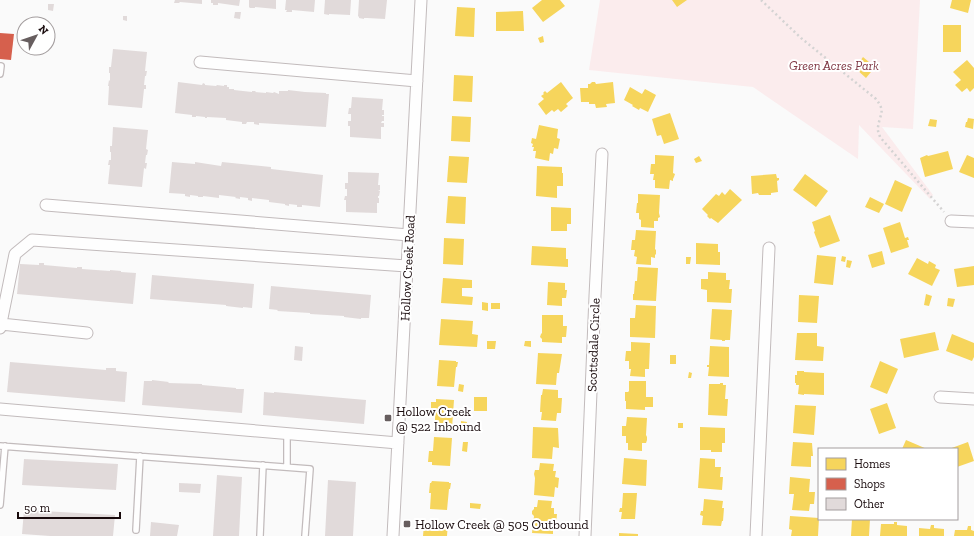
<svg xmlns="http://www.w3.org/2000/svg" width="974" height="536" font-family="'Zilla Slab',serif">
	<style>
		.green { fill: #fbeced }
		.homes { fill: #f6d55c }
		.shops { fill: #d6604d }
		.building { fill: #e1dada }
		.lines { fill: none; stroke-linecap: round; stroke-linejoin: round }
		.service-casing { stroke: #c2bbbc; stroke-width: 8 }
		.minor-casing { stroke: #c2bbbc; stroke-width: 13 }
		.path { stroke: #d4d3d3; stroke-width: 2.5; stroke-dasharray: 2 3; stroke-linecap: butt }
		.service { stroke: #fefefe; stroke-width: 5.5 }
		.minor { stroke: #fefefe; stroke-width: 11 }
		.poi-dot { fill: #675e5f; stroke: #fff; stroke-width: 1.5 }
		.labels { text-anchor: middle; stroke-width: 4; stroke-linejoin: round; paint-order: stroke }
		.park-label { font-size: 13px; font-style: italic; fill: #7f3643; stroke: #fff }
		.street-label { font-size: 13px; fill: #180a0c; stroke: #fff }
		.poi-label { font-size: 13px; fill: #180a0c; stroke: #fff; text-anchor: start }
	</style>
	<rect width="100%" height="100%" fill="#fafafa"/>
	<path class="green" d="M600,0H920L913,129L882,127L933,195L930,199L859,125L858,159L753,87L589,70Z"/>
	<path class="homes" d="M542,0H560L565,6L543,22L532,8Z
		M672,0H687L677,7Z
		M952,0H971L968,13L950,8Z
		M457,7L475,8L474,37L455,36Z
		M523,11L524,31H496V12Z
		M943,25H961V52H943Z
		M543,36L544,42L540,43L538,38Z
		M863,57L875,67L866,78L855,68Z
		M967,60L974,68V88L970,92L967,88L962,92L955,85L961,80L953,72Z
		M454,75L473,76L472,102L453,101Z
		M561,82L573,98L566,104L568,106L561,112L558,109L554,112L552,110L546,115L538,104L544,99L541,96L544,94L543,93L545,91L547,93Z
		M592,82H595L596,84L613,82L615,103L606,104L607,107L596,108L595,104H589V102H581L580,88H588V84H590Z
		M630,87L642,94L645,89L656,95L648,112L640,108L639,110L632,106L633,105L624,100Z
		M670,113L679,139L664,144L661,135L657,136L652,119Z
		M452,116L471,117L470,142L451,141Z
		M968,118L974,119L973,129L965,127L966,122H967Z
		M930,119L937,120L936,127L928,126Z
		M539,125L558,129L557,138L560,139L558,149L554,148L553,154L550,153L549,161L535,158L536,151H533L534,147H532L533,144L531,143L532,138L536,139Z
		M948,151L953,169L925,177L920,158L927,155L928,156Z
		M655,155L674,156L673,173L675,174L674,177L673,179V181L670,180L669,189L655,188V180H653L654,174H650L651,164H655Z
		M967,155L974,158V178L959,172Z
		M449,156L469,157L467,183L447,182Z
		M699,156L702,161L696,163L694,159Z
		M537,166L562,167V173H563V186H557V198L536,196Z
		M776,174L777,178H779V180L777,181L778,192L771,193V195H759L758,193L752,194L751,176Z
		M805,174L828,191L816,207L793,190Z
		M895,180L912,188L902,212L885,204Z
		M730,189L742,200L718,223L711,218L710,219L707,216L708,215L702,209L716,194L719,196L722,192L725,195Z
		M638,194L660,195L659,213L660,217L658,218V221H654V228L641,227V220L639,219V213H636L637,203H638Z
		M448,196L466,197L465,224L446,223Z
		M870,197L884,204L879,213L865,207Z
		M551,207L571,208V224H567V231H551Z
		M830,215L840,241L820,248L814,232L815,231L812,222Z
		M900,222L905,238L908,237L909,240H907L909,247L891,253L883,228Z
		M636,230L656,231L655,249L656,250V254L655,255V258L651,257V265L636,264L637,257L634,256L635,250H631L632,240H635Z
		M444,238L464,239L463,265L443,264Z
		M696,243L718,244V252H720V265L696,264Z
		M532,246L566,248V259H568V267L531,265Z
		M882,251L885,264L872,268L868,255Z
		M817,255L836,257L833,285L814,283Z
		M842,256L846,257L845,262L841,261Z
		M686,257H691L690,264H686Z
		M917,258L928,264L929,261L936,265L935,268L940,270L932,286L908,274Z
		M847,260L852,261L850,268L846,267Z
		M974,266V285L957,287L954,269Z
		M638,267L658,268L656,301L633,300V294H634L635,281H637Z
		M708,272L726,273V280H730L729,289H732L731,303L707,302V290L701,289V279H708Z
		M443,278L472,280V288H462V296L473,297L472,305L441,303Z
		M548,282L565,283V290H567L566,298H562V306L547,305Z
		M926,294L932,296L929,306L924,305Z
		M799,295L819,296L817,323L798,322Z
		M948,298L955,299L953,307L947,306Z
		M482,302L488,303V311L482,310Z
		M491,303H500V309H491Z
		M636,305L656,306L655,338L630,337V318H635Z
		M712,309L732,310L730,340H725V341H722V340L710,339Z
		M542,315H563V326H567L566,337H562V343L542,342V339L540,337L541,334L542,333Z
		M441,319L473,321L472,334L478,335L477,347L439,345Z
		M935,332L939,350L904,358L900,339Z
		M797,333H817V346L824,347L823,361L795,360Z
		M952,334L974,343V357L972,361L946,351Z
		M487,341H496L495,349H487Z
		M525,341H531V347L524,346Z
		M631,342L650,343L649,369H645V377L630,376L631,369H629V361H625L626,351H631Z
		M710,346L729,347V377L708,376L709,367H707V365H709Z
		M538,353L562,354L559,373H557L556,385L536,384Z
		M670,355H676V364H670Z
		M439,360L456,361V362H458L457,367H456L454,387L437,386Z
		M880,361L898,369L887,394L870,387Z
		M797,371H804V372L824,373V395L804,394V395L798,394L799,385H796V383H795V375H797Z
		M689,372L692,373L691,378H688Z
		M629,381H646V397H653V407H645V410L626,409V401H625V392H628L629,391Z
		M720,383H723V385H726L725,399H728L727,416L708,415L709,384H720Z
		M459,384L464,385L463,392L458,391Z
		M543,389L558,390V398H562L561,413H557L556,421L541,420L542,412H540L541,395H542Z
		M474,397H487V411H474Z
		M436,399L454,400L452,428L435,427V413H431V402H436Z
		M887,403L896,428L879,434L870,409Z
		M795,405L816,406L814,435L793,433Z
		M627,417L647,418L646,435L647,437V440L646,443H642V451L628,450V443H626V436H622V426H626Z
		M461,421L467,422L466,430H461Z
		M678,423H683V428H678Z
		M533,427L558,428L559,448L553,447L552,459L532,458Z
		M700,427L725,428V443H722V452H711V450H700Z
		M434,437L452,438L450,466L432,465V462H428L429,451H433Z
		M906,440L927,449H902Z
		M463,442H468L467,452L462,451Z
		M793,442L812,443L813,456H811V467L791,466Z
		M968,442L974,461L957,467V449H949Z
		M624,458L647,460L646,486L622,484Z
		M700,458L715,459V467H721L720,477H723L722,490L698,488Z
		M540,463L554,464L553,471H556L555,477L559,478L558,488L555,487L554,497L534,495L535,478L534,474L535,470H539Z
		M790,477L810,479L809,492H815L814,504H810L809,511L792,510L794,494H789Z
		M432,481L449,482V483H451L450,489H449L447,510L430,509L431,493H429L430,483H431Z
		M623,493H637L635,519H621L622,512H619L620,508H622Z
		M704,499L723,501L722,508H724L723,521H722L721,526L702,525L703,516L700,515L701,511H703Z
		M538,500L552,501L551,508H554V514H557L556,525H553V534L532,533L534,516L532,514V511L534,509V507H537Z
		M470,503L481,504L480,509L470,508Z
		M790,516L819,518L818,536H791L792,530L789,529Z
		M852,519H870L869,536H851Z
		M430,521L448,522L447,536H423L424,524H430Z
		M894,522H897V525L907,526V536H880L881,524H894Z
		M931,525H934V528L944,529V536H919V528L930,529Z
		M968,526H971V530L974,531V536H954L955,530H967Z
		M619,533L638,534V536H619Z"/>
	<path class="shops" d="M0,33L14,34L11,60L0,59Z"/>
	<path class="building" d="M175,0H202V4L180,2L179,3H174Z
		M211,0H240L239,6L218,3V5H213V3H211Z
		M249,0H276V9L255,7V8H250L249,7Z
		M286,0H315L314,12L292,10V12H286L287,10H285Z
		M325,0H351L350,15L329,14V15L324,14Z
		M359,0H387L385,19L367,18H364V19L359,18V17L358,16Z
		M48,4H54L53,11L48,10Z
		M235,12H241L240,19L234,18Z
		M123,16H127V21L123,20Z
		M113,49L147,52L145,71H147L146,76H145L144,85H146V89H144L142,108L108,105L109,86H108L109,80L110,81V73H109V67H111Z
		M178,82L202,85L203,83L205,84V85L216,86L217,85L224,86V85H227V87H229V89H234V90L252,92V91H256L255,92L266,93V92L273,93L274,92L279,94V91H288V90L305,92L326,93V94H329L326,127L259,123V125L254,124V122H247L246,124H242V122L226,120V118L207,117V118H205V117L196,116V117H192V115L175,113Z
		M352,97L383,99L382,110H384V115H382V116H384V121H382L381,123H384V127H381V139L350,137V126H348V121H351V114H348L349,108H351Z
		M113,127L148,130L146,149L148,150L147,155H146L145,163H147L146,169L144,168L142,187L108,184L110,165H108L109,160H111V152H110V146H112Z
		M172,162L195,164V162L221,166L222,162L271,167V169L323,175L320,207L302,205V207H297V205L289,204V206L285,205V204L269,202V200L252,198V201L248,200V198L240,197V199L235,198L236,197L219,195V198L203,196V197H198V196L190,195V197L185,196V194L169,193Z
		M348,172L379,173L378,185H380V190H378L380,191L379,196H378V198H379V203H377V213L346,212V200H344L345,196H347V189H345V183H348Z
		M39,263H44V265L77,268V267H82V269L110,271V270L121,271V272L136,273L133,304L17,294L20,264L39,265Z
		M152,275L254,284L252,308L243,307V308L226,306V305L150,299Z
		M271,286L371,295L369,318H361V319L344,317V316L310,314V313L277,311L278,310L269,309Z
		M295,346L303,347L302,361L294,360Z
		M10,362L106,370V368H116V371L127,372L125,402L7,392Z
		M152,380L169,382L168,383L202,384V385L236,388V389H244L242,413L142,405L144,381H152Z
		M264,392L274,393V392L366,400L364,424L263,415Z
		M24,459L118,464L116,490L22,485Z
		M217,475L242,477L239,536H213Z
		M328,480L356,482L353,536H325Z
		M179,483L201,484L200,493L179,492Z
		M24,510L115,515L113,536H50L22,534Z
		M151,522L179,525L177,536H150Z"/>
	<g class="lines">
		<g class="service-casing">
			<path id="service" d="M0,74L1,66
				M0,446L310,469L305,536
				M287,467V434
				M0,505L5,446
				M136,530L140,456
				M260,536L263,465"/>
		</g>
		<g class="minor-casing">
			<path id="minor" d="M200,62L417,81
				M46,205L409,235
				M951,221L974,222
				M1,324L87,333
				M0,328L15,254L32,240L407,266
				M940,397L974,399
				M0,409L398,443
				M393,536L421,0
				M585,536L595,296L602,154
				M756,536L769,248"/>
		</g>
		<path class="path" d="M761,0L801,38L876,99C886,112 880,113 878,127C877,130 879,133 880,137L944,212"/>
		<use href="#service" class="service"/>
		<use href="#minor" class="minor"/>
	</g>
	<g class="poi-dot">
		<rect x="384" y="414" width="8" height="8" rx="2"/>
		<rect x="403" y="520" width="8" height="8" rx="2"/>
	</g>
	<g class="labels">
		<g class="park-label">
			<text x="834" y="70">Green Acres Park</text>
		</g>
		<g class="street-label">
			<text transform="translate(407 268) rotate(-87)" y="5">Hollow Creek Road</text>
			<text transform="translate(593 345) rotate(-88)" y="5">Scottsdale Circle</text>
		</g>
		<g class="poi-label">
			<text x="396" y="416">Hollow Creek<tspan x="396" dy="15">@ 522 Inbound</tspan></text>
			<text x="415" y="529">Hollow Creek @ 505 Outbound</text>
		</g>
	</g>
	<rect x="818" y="448" width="140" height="72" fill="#ffffff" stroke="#a39d9e"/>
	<rect x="826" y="458" width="20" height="12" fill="#f6d55c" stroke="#a39d9e"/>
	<text x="854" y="468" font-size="12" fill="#180a0c">Homes</text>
	<rect x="826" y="478" width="20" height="12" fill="#d6604d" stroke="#a39d9e"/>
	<text x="854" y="488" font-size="12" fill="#180a0c">Shops</text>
	<rect x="826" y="498" width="20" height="12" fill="#e1dada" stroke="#a39d9e"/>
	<text x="854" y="508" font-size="12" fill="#180a0c">Other</text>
	<g transform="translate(36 36) rotate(50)"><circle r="19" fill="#ffffff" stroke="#a39d9e"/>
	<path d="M0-3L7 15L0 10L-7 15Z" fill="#675e5f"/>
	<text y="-6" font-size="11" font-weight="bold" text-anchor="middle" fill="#180a0c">N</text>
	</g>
	<path d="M18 512v6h102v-6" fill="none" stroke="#180a0c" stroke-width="2"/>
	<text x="24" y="512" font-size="12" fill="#180a0c" stroke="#ffffff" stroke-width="3" paint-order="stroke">50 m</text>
</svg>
